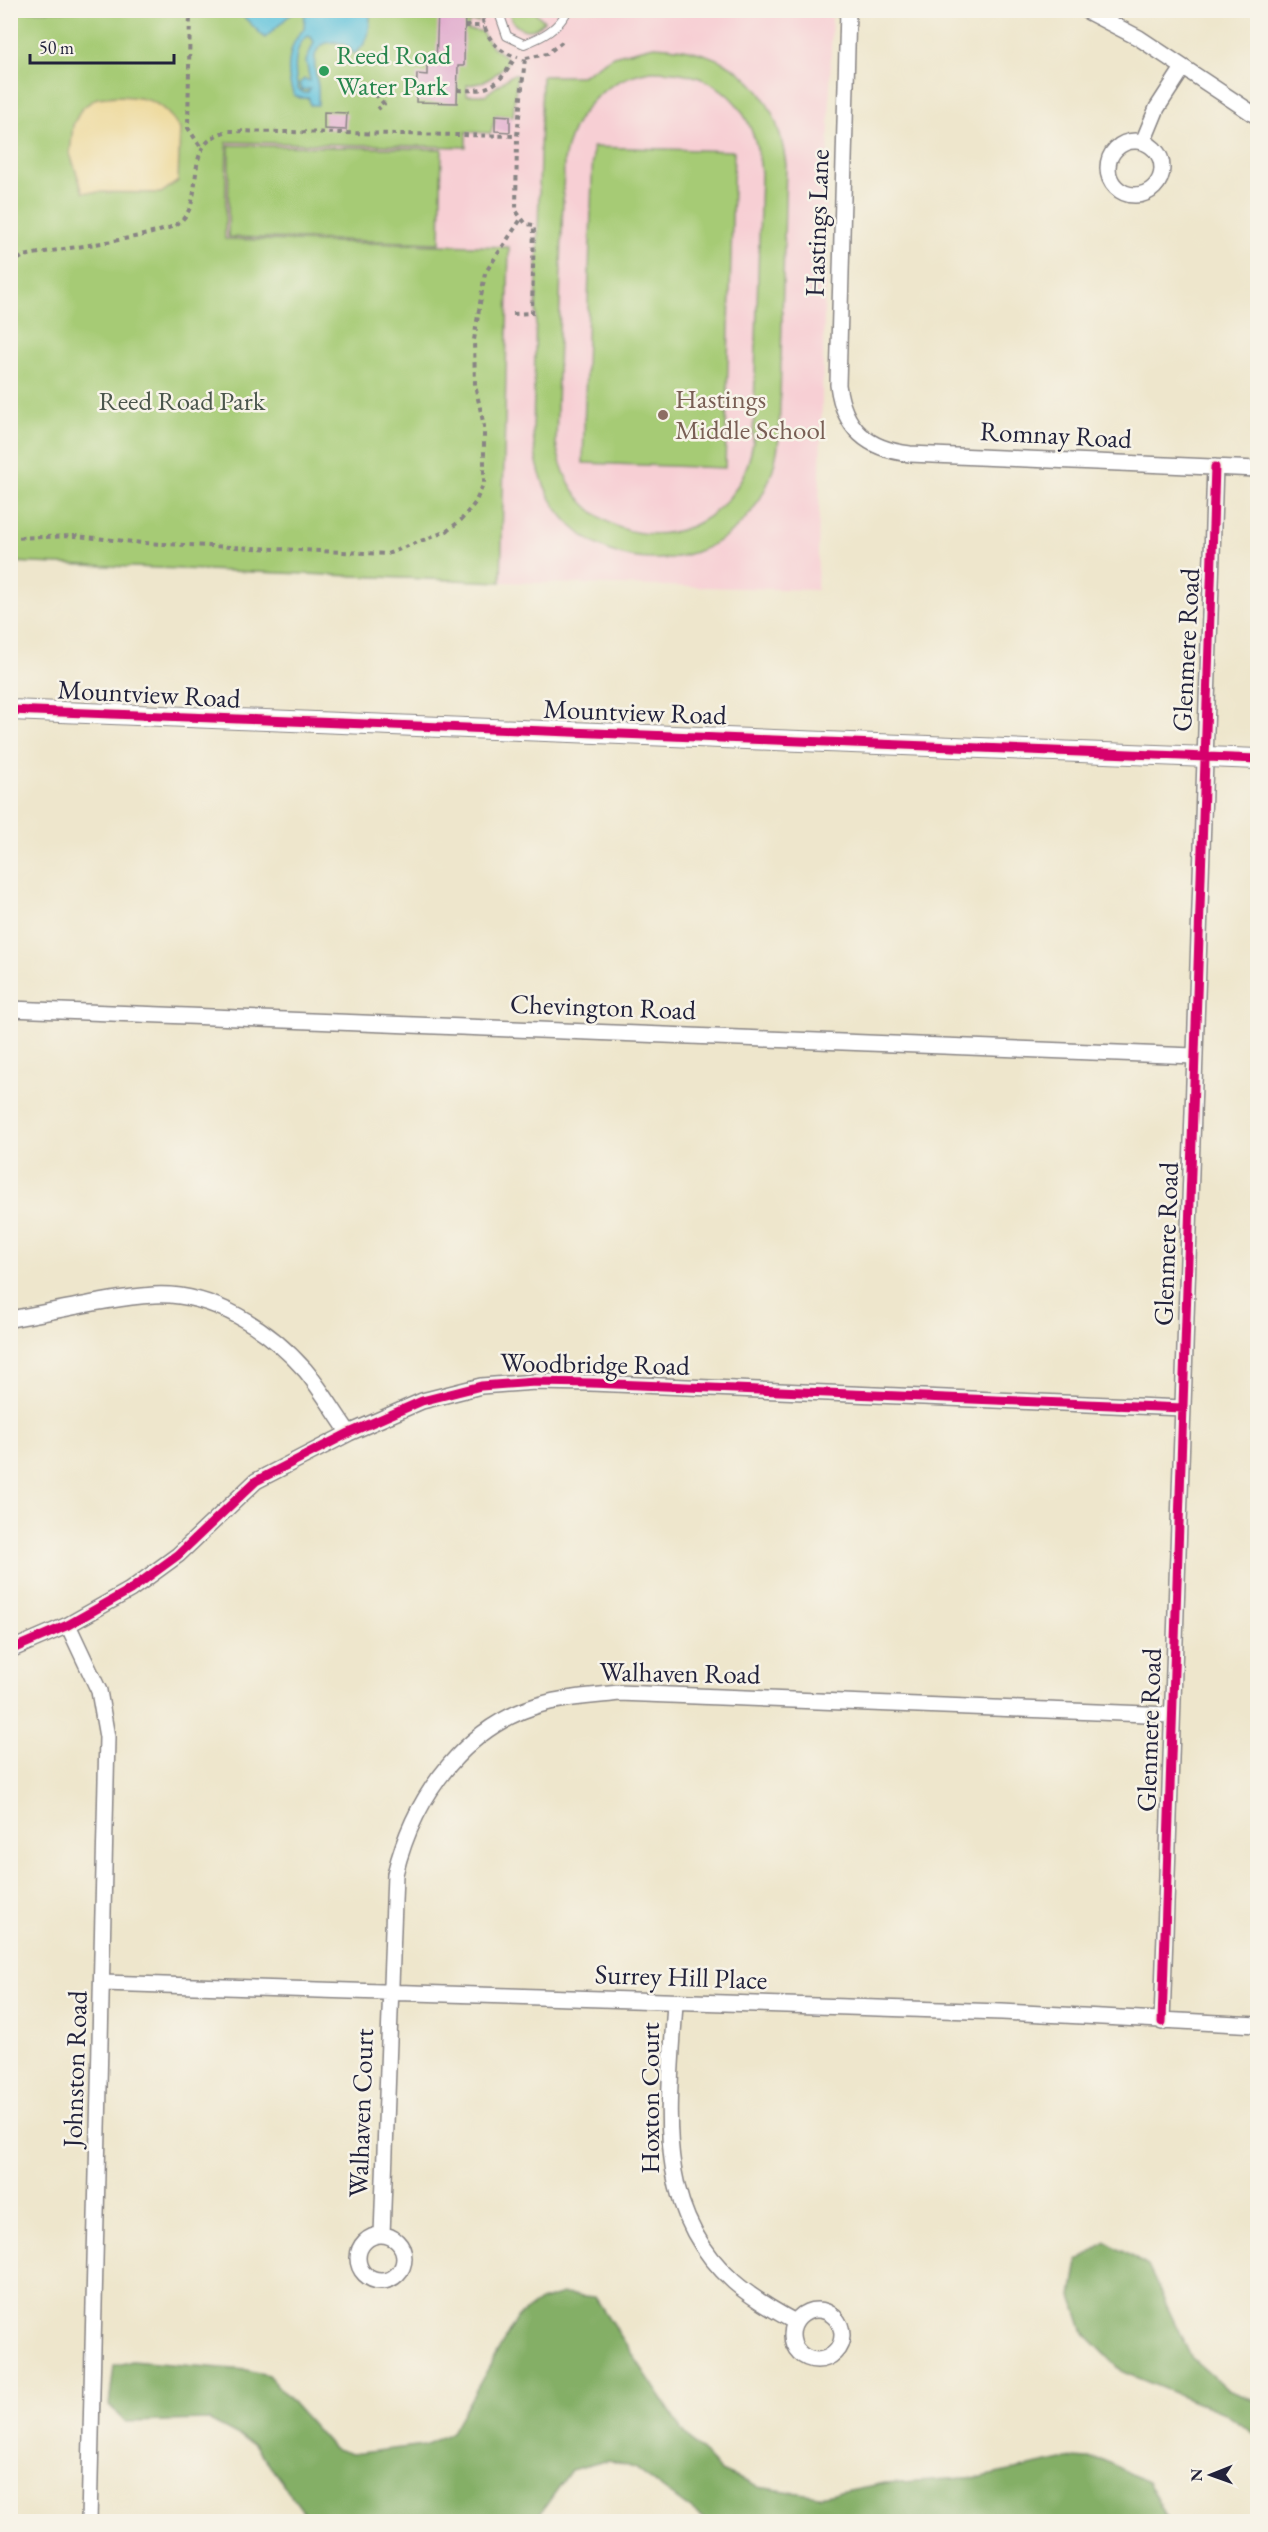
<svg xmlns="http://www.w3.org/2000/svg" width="1268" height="2532" font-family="'EB Garamond',serif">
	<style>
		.built { fill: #f7cfd4 }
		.green { fill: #a6cb74; stroke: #647658; stroke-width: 1.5; fill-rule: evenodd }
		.forest { fill: #84af66; stroke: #536850; stroke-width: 1.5 }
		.sand { fill: #eeda9e; stroke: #887e6c; stroke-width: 1.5 }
		.water { fill: #5ec2dc; stroke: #40728c; stroke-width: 1.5; fill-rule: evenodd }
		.building { fill: #e2afcf }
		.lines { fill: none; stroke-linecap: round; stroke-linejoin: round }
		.service-casing { stroke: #888484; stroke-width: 10 }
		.minor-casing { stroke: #888484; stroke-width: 18 }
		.tertiary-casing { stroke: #888484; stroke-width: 22 }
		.path { stroke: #888484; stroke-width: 4; stroke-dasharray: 4.5 4.5; stroke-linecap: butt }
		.service { stroke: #fff; stroke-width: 8 }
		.minor { stroke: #fff; stroke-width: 15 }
		.tertiary { stroke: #fff; stroke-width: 20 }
		.cycleway-casing { stroke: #f7f3e8; stroke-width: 13 }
		.cycleway { stroke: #d6006c; stroke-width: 9 }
		.leisure-dot { fill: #2e9e5b; stroke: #f7f3e8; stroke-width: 2 }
		.education-dot { fill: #8d6e63; stroke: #f7f3e8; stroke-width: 2 }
		.labels { text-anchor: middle; stroke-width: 5; stroke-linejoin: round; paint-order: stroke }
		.leisure-label { font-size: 27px; fill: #27864d; stroke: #f7f3e8; text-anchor: start }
		.street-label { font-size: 27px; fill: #22223b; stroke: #f7f3e8 }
		.education-label { font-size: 27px; fill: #785e54; stroke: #f7f3e8; text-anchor: start }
		.park-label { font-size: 27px; fill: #4a554c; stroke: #f7f3e8 }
	</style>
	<rect width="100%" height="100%" fill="#f7f3e8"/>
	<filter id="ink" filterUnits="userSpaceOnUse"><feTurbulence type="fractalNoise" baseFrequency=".0167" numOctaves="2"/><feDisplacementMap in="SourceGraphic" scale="12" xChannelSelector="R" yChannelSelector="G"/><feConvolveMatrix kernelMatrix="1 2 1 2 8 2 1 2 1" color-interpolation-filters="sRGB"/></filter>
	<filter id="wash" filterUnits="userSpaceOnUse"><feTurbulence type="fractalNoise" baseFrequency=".008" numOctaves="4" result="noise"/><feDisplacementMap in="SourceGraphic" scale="24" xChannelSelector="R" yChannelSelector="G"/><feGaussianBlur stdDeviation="1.35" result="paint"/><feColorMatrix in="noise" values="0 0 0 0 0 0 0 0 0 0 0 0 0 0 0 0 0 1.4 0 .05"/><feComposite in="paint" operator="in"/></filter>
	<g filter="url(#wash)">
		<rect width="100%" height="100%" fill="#eee6cc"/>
		<path class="built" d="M469,11H832L817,590L501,582L509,248L225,240L227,142L466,146Z"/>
		<path class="green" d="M11,11H478L479,22H469L468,30L481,31L492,47L506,57L507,63C495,76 486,84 467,85V95H485L512,75H517L513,117L496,115L491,133L466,132V147L227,142L225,239L509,247L501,582L11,562Z
			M509,11H534L544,21C531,37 512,30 509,11Z
			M654,46C731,49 776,86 786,164L779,438C762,601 541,600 533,432L542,76H582L613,56ZM651,71C719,69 755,107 761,173L753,443C731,565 575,563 556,443L564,161C572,114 602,79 651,71Z
			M229,145L442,149L440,243L228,237Z
			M593,147L734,151L725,468L583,463Z"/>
		<path class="forest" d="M1106,2242L1148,2266L1191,2357L1228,2390L1257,2401V2436L1222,2412L1123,2372L1084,2333L1072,2296L1078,2261Z
			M563,2294L595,2297L685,2434L721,2471L758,2487L819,2496L885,2483L981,2477L1072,2458L1104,2460L1147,2482L1169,2521H707L636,2469L609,2460L571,2470L535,2521H310L254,2444L208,2420L126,2422L109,2405L114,2366L132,2361L247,2370L268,2375L333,2448L352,2454L425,2445L452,2432L518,2316L540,2301Z"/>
		<path class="sand" d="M117,96C149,97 162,101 180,129L178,181L161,193L83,192L70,154L73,125L82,108L97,98Z"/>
		<path class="water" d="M238,11H294L265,38Z
			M305,11H370C370,28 370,43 354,54C350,47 343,43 335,42C309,42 314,66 317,81C319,88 318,97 318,105H310L309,98H300L294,95C285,76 287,44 304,29ZM307,36L311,37L314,42L306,61L310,81L304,79L299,84L302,90L310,89L308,92L304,93L298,89C294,73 293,47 307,36Z"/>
		<g id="blocks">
			<path class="building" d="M438,10H465L464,66H458L457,103L416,102L417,74L427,75V64H436Z
				M324,112L347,113L346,130L324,129Z
				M495,115L510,116V132L495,131Z"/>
		</g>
	</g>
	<g filter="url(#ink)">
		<use href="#blocks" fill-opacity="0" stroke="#888484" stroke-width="1.5"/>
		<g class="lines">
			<g class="service-casing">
				<path id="service" d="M498,10L507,36L524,44C543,37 558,29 568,10"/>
			</g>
			<g class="minor-casing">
				<path id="minor" d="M848,10L838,385C844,429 867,449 910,454L1258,469
					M1085,10L1139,38L1258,117
					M1108 168a27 27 0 1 1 54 0a27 27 0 1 1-54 0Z
					M1143,142L1157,108L1183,68
					M10,1009L1194,1056
					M10,1319C58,1311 106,1298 154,1295C212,1292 268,1328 305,1370C321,1389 334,1412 349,1433
					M68,1625L99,1691L107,1737L89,2522
					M10,1650L68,1625L130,1590L178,1555L256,1481L349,1433L422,1401L481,1386L535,1382L591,1383L1183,1408
					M103,1983L1002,2012L1258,2025
					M675,2002C670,2101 650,2208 734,2282C752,2298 773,2310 795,2322
					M1162,2022L1215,467
					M382,2235L395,1874C414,1795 468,1721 550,1702C572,1697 596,1696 619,1693L1171,1715
					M358 2258a23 23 0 1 1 46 0a23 23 0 1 1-46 0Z
					M792 2335a25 25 0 1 1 50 0a25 25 0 1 1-50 0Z"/>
			</g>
			<g class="tertiary-casing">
				<path id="tertiary" d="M10,710L1258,759"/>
			</g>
			<path class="path" d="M190,10L188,128L202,149
				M482,10C482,33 496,53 518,57
				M465,26H484
				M526,58L547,54L562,42
				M373,81L368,86L384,104L378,109
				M458,90C489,92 500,85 515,57
				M10,264L24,256C54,249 164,237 180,222C209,196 178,144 228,131L517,136
				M513,314L532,313L534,225L526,224L516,211L517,136L525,58
				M10,538L76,536L143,543L387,554L447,531L461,520L475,503L484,483V426L475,385L474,340L485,273L521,219"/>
			<use href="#service" class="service"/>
			<use href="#minor" class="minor"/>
			<use href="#tertiary" class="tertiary"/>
			<g class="cycleway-casing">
				<path id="cycleway" d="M10,710L1258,759
					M10,1650L68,1625L130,1590L178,1555L256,1481L349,1433L422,1401L481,1386L535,1382L591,1383L1183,1408
					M1162,2022L1215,467"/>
			</g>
			<use href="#cycleway" class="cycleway"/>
		</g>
	</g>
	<circle class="leisure-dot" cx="324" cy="71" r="6"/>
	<circle class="education-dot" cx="663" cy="415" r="6"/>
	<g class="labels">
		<g class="leisure-label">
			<text x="336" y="64">Reed Road<tspan x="336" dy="31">Water Park</tspan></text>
		</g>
		<g class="street-label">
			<text transform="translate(817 223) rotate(-88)" y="9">Hastings Lane</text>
			<text transform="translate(1056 435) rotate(3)" y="9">Romnay Road</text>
			<text transform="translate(1186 650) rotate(-87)" y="9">Glenmere Road</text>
			<text transform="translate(149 694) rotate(3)" y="9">Mountview Road</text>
			<text transform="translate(635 712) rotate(2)" y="9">Mountview Road</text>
			<text transform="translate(603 1007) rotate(2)" y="9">Chevington Road</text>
			<text transform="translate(1166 1244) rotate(-88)" y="9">Glenmere Road</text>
			<text transform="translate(595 1364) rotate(1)" y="9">Woodbridge Road</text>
			<text transform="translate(680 1673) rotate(1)" y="9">Walhaven Road</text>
			<text transform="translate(1149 1730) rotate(-88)" y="9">Glenmere Road</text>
			<text transform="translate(681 1977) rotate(2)" y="9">Surrey Hill Place</text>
			<text transform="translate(75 2069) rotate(-88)" y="9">Johnston Road</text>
			<text transform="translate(650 2098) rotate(-90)" y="9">Hoxton Court</text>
			<text transform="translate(361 2113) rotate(-88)" y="9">Walhaven Court</text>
		</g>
		<g class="education-label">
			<text x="675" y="408">Hastings<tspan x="675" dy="31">Middle School</tspan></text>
		</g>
		<g class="park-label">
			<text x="182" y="410">Reed Road Park</text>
		</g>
	</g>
	<rect width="1268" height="2532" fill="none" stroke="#f7f3e8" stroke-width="36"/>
	<g transform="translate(1211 2475) rotate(269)" stroke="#f7f3e8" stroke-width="4.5" paint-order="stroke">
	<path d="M0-4.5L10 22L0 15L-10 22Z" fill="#22223b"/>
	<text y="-9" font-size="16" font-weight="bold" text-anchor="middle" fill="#22223b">N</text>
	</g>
	<path d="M30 54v9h144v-9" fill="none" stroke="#22223b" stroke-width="3"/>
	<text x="39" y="54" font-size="18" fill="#22223b" stroke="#f7f3e8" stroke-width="4.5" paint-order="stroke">50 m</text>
</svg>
